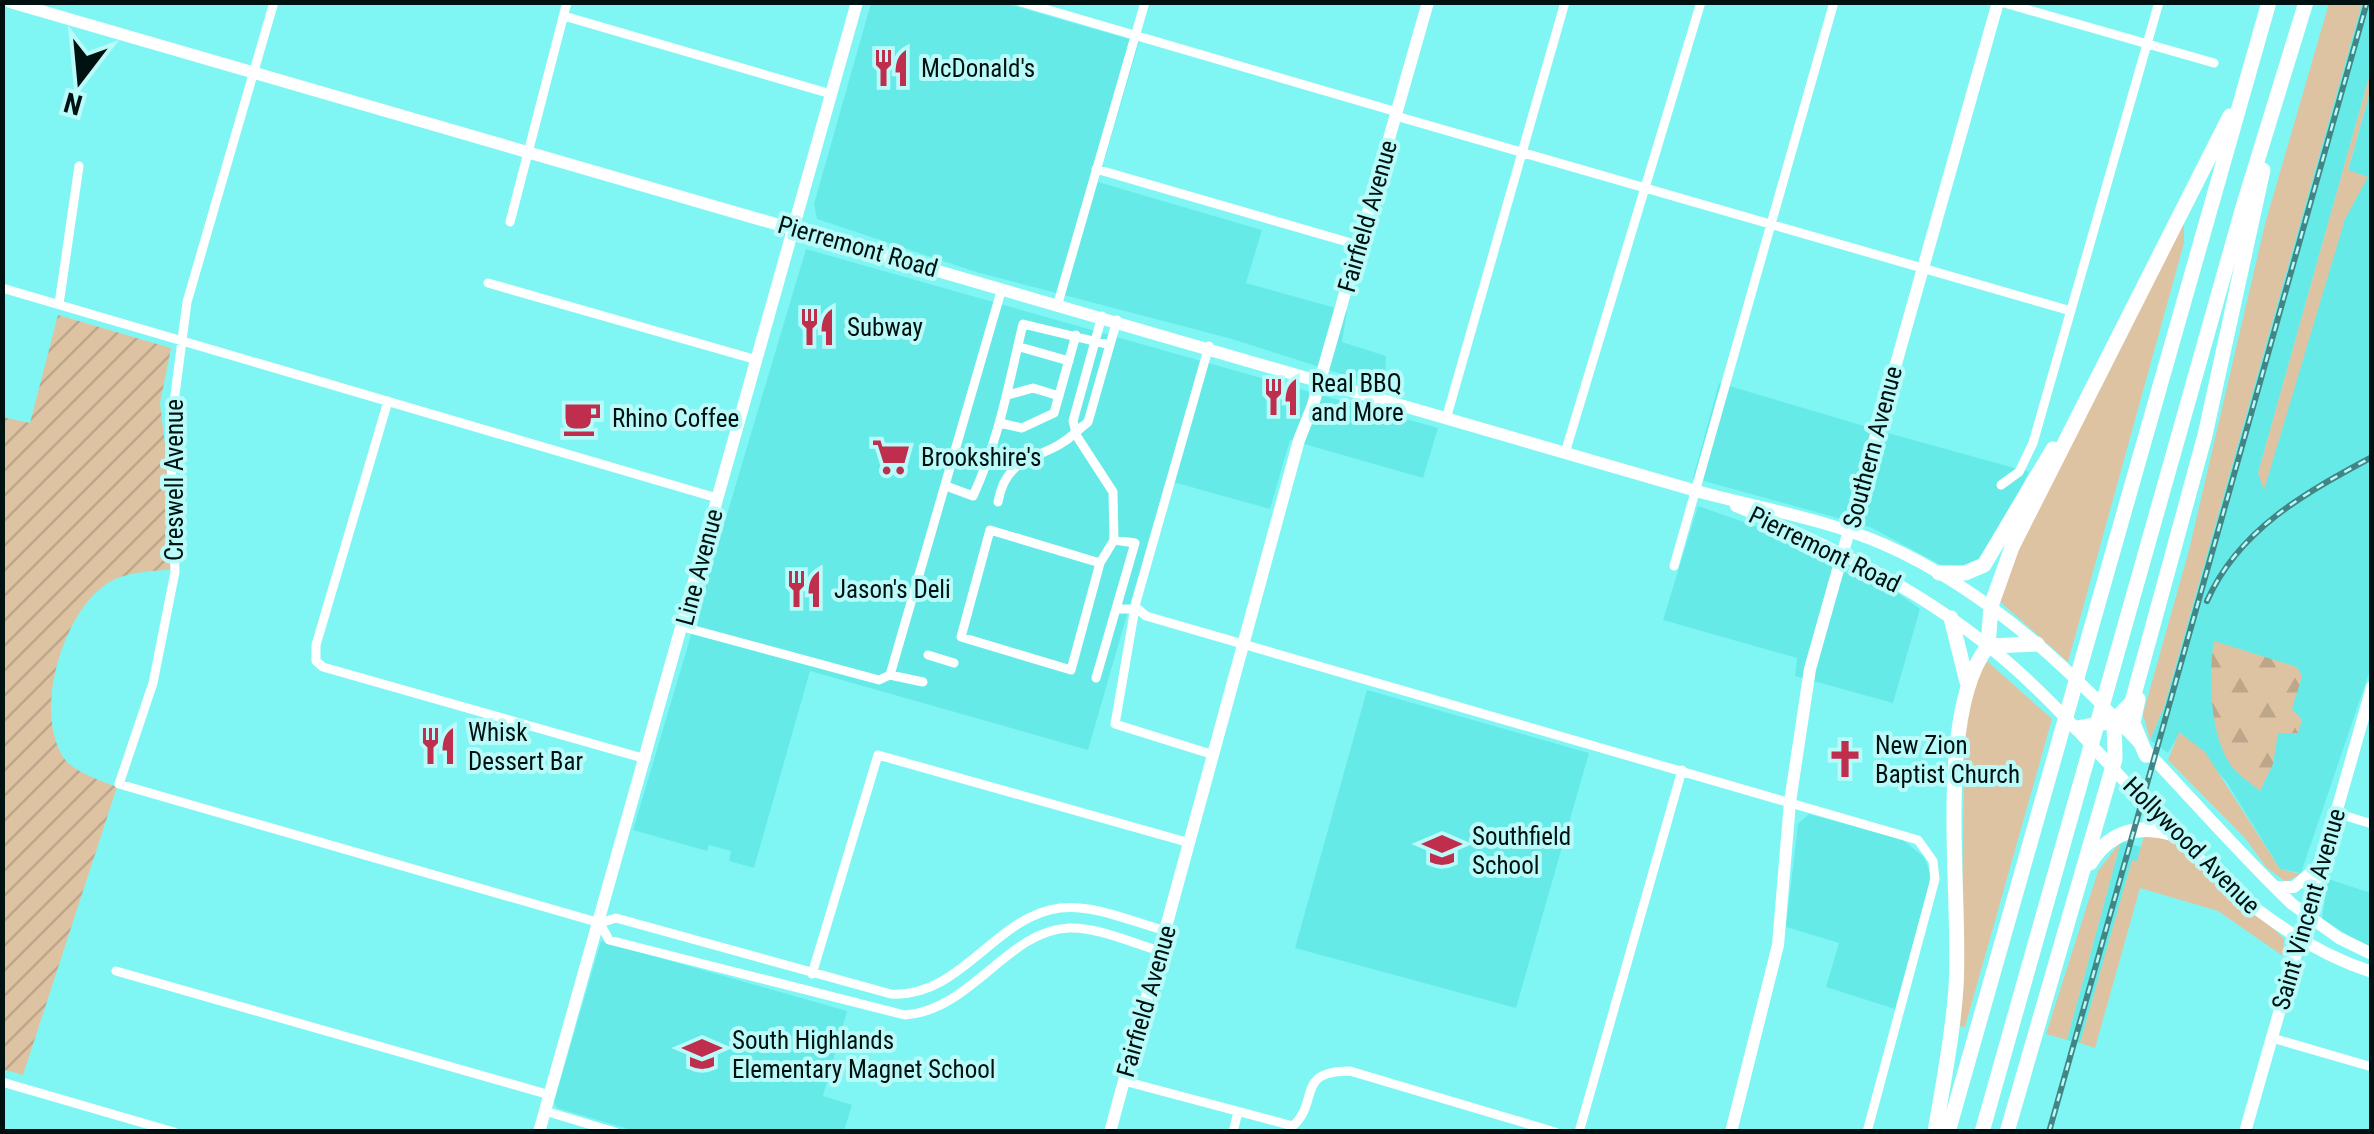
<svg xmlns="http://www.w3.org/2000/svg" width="2374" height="1134" font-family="'Roboto Condensed',sans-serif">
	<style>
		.built { fill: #66eae8 }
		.green { fill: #dec3a2 }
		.forest { fill: url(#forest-firs) }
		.garden { fill: url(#garden-furrows) }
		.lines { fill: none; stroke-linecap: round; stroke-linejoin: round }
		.street { stroke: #fff; stroke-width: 9 }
		.secondary { stroke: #fff; stroke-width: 12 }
		.highway { stroke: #fff; stroke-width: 15 }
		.rail-casing { stroke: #418685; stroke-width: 6 }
		.rail { stroke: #bafbf9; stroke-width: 2.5; stroke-dasharray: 8; stroke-linecap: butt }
		.labels { text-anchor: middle; stroke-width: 8; stroke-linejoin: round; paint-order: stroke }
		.poi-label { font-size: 25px; fill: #011; stroke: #bafbf9; text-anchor: start }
		.street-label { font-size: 25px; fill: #011; stroke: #bafbf9 }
	</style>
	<defs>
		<pattern id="forest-firs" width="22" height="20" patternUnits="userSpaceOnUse" patternTransform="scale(2.5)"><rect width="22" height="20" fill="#dec3a2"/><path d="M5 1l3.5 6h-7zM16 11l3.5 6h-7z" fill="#bda68a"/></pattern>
		<pattern id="garden-furrows" width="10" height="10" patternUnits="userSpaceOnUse" patternTransform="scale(2.5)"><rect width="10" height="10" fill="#dec3a2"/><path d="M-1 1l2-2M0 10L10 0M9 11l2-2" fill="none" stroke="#bda68a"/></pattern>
	</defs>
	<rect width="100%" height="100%" fill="#80f6f4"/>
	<path class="built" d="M871,3H1004L1139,42L1098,182L1262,230L1246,283L1347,311L1342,342L1386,356L1385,388L1232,339L976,272L817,219L814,204Z
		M2362,3H2371V70L2258,473L2264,488L2345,218L2367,178L2348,171L2371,88V667L2301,873L2280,869L2226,781L2180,732L2168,753L2150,740L2164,707Z
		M806,249L1438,428L1423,478L1290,440L1270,509L1166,480L1088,750L810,671L754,868L729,861L731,851L709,845L707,851L633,830Z
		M1719,383L1888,433L2029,472L1994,540L1976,562L1965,567L1941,565L1870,527L1693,478Z
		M1698,506L1819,548L1877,578L1920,609L1893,703L1795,676L1797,658L1663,620Z
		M1367,690L1589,753L1516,1008L1295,948Z
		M1809,814L1903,840L1924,857L1930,872L1929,885L1895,1009L1826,987L1839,943L1786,927L1798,824Z
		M2121,841L2141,847L2137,862L2132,861L2080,1043L2067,1040Z
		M2328,879L2371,893V949L2322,919Z
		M601,941L847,1011L823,1096L852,1105L844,1131H635L557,1108L554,1102Z"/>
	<path class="green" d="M2329,3H2362L2164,707L2150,740L2143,714L2189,550L2265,224Z
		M2371,70V88L2348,170L2368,177L2345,219L2264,490L2258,473Z
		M2184,217V243L2068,662L1997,599L2009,565Z
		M1987,661L2052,719L1965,1027L1960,1026L1965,724L1971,692Z
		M2179,732L2205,752L2280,869L2301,874L2286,882L2266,867L2245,838L2168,760Z
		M2145,832L2173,839L2277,932L2284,939L2283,956L2218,911L2140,888L2095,1048L2080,1043L2132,860L2137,861Z
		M2121,841L2067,1040L2046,1034L2098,871Z"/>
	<path class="forest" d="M2214,641L2297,667L2302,676L2292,709L2302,720L2298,733H2278L2273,764L2260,791C2251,783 2236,774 2230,764C2210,733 2208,676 2214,641Z"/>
	<path class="garden" d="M58,315L171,348L160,403L175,529L173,569C149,572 125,571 105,585C62,616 34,710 63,757C74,773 100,780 117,787L23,1075L2,1069V417L30,423Z"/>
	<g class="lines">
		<path class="street" d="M274,2L187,302L170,433L175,572L153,683L119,784L600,923L616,918L891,994C961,998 995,916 1060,908C1094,904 1133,922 1166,931
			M1021,2L1397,112
			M2001,2L2214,63
			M564,16L831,94
			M1396,116L2071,311
			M1096,169L1358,245
			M510,222L567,2
			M488,283L757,360
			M2,288L717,498
			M1058,303L1145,2
			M59,304L79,166
			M1102,316L1073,421L1076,432L1088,422L1117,320
			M1209,346L1136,602L1115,724L1214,755
			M1020,347L1069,361
			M1008,395L1033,388L1059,396
			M388,401L316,645V661L323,667L646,759
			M1446,419L1565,2
			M1000,423L1022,428L1054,413L1076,335
			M1076,435L1113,492L1114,540
			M1565,453L1701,2
			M2001,485L2019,472L2033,443L2159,2
			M946,486L973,496C999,440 1009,382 1023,324L1110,345
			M998,502C1007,450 1046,462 1076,432
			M1674,566L1834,2
			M1116,609H1138L1146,616L1918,840L1933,861L1935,879L1867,1132
			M683,627L879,680L890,675L1002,288
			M928,655L954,663
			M890,675L923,682
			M1096,678L1135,543L1114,540L1100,563L1071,670L961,637L990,530L1100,563
			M2336,813L2372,824
			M600,923L609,940L905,1015C972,1010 1008,930 1069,928C1098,927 1132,943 1160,951
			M116,971L550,1095
			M812,974L878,755L1190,843
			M2272,1038L2372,1067
			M1124,1081L1293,1126C1320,1101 1295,1071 1350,1071L1555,1132
			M2,1082L174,1132
			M545,1111L615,1132
			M1233,1132L1238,1112
			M1579,1132L1682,770"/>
		<path class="secondary" d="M10,2L1693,490C1757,508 1822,518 1883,544C2051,617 2163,780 2292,904L2339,938L2372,954
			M1736,506C1835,548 1929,593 2011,665C2126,766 2221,923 2372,972
			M2275,887H2294L2320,865
			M539,1132L857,2
			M1110,1132L1299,440L1313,405L1428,2
			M1731,1132L1778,945L1790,802L1810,669L1998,2
			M2245,1132L2372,687"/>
		<path class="highway" d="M1939,573H1965L1984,565L2053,449
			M1951,618L1967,682
			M1988,646L1991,606L2012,547L2230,116
			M2138,699L2133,723L2146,755
			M2077,728L2114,721L2132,702L2205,435L2263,170
			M2090,863C2111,829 2144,823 2180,836
			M1935,1132C1943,1084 1953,1035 1956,987C1962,898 1934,715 1988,646L2037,644
			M1948,1132L2269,2
			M1982,1132L2243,207L2306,2
			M2007,1132L2115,759L2114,721"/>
		<g class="rail-casing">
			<path id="rail" d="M2207,601C2239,529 2305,493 2372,457
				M2049,1132L2367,2"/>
		</g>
		<use href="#rail" class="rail"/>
	</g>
	<defs>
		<g id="restaurant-bare" transform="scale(3)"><path d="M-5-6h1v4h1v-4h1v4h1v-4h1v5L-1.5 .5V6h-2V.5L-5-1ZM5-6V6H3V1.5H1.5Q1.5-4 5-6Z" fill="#bf2e4d" stroke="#bafbf9" stroke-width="2.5" paint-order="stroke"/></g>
		<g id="cafe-bare" transform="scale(3)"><path d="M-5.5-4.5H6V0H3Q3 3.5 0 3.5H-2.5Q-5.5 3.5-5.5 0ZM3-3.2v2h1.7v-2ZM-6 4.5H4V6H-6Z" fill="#bf2e4d" stroke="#bafbf9" stroke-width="2.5" paint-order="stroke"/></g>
		<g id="supermarket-bare" transform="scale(3)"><path d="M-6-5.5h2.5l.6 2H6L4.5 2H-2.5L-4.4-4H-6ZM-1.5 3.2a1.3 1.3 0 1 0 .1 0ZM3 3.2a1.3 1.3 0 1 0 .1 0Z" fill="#bf2e4d" stroke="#bafbf9" stroke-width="2.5" paint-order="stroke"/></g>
		<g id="church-bare" transform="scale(3)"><path d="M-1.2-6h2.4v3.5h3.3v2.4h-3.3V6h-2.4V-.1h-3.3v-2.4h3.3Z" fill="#bf2e4d" stroke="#bafbf9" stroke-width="2.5" paint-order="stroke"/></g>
		<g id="school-bare" transform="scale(3)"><path d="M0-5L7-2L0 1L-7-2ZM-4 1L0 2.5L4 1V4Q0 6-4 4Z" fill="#bf2e4d" stroke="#bafbf9" stroke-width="2.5" paint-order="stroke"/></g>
	</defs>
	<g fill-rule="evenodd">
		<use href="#restaurant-bare" x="891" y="68"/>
		<use href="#restaurant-bare" x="817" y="327"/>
		<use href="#restaurant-bare" x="1281" y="397"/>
		<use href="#cafe-bare" x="582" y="418"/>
		<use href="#supermarket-bare" x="891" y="457"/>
		<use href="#restaurant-bare" x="804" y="589"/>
		<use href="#restaurant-bare" x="438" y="746"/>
		<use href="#church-bare" x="1845" y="759"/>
		<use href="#school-bare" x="1442" y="850"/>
		<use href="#school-bare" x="702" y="1054"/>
	</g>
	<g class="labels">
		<g class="poi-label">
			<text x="921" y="77">McDonald's</text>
			<text x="847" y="336">Subway</text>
			<text x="1311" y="392">Real BBQ<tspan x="1311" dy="29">and More</tspan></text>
			<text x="612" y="427">Rhino Coffee</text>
			<text x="921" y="466">Brookshire's</text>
			<text x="834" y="598">Jason's Deli</text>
			<text x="468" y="741">Whisk<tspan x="468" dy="29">Dessert Bar</tspan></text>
			<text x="1875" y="754">New Zion<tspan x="1875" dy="29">Baptist Church</tspan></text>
			<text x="1472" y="845">Southfield<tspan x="1472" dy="29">School</tspan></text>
			<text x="732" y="1049">South Highlands<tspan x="732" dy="29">Elementary Magnet School</tspan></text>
		</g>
		<g class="street-label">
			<text transform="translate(1367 216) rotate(-74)" y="9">Fairfield Avenue</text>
			<text transform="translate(858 246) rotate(16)" y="9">Pierremont Road</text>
			<text transform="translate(1872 447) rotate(-75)" y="9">Southern Avenue</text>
			<text transform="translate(174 480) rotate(-90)" y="9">Creswell Avenue</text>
			<text transform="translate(1825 549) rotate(26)" y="9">Pierremont Road</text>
			<text transform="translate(699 567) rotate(-75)" y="9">Line Avenue</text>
			<text transform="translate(2192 845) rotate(45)" y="9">Hollywood Avenue</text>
			<text transform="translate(2308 909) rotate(-74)" y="9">Saint Vincent Avenue</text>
			<text transform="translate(1146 1001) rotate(-74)" y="9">Fairfield Avenue</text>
		</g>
	</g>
	<rect width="2374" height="1134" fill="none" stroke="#001111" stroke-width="10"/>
	<g transform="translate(80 80) rotate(196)" stroke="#bafbf9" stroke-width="8" paint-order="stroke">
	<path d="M0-8L18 38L0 25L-18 38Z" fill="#001111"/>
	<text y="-15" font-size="28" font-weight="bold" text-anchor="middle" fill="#001111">N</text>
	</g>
</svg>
